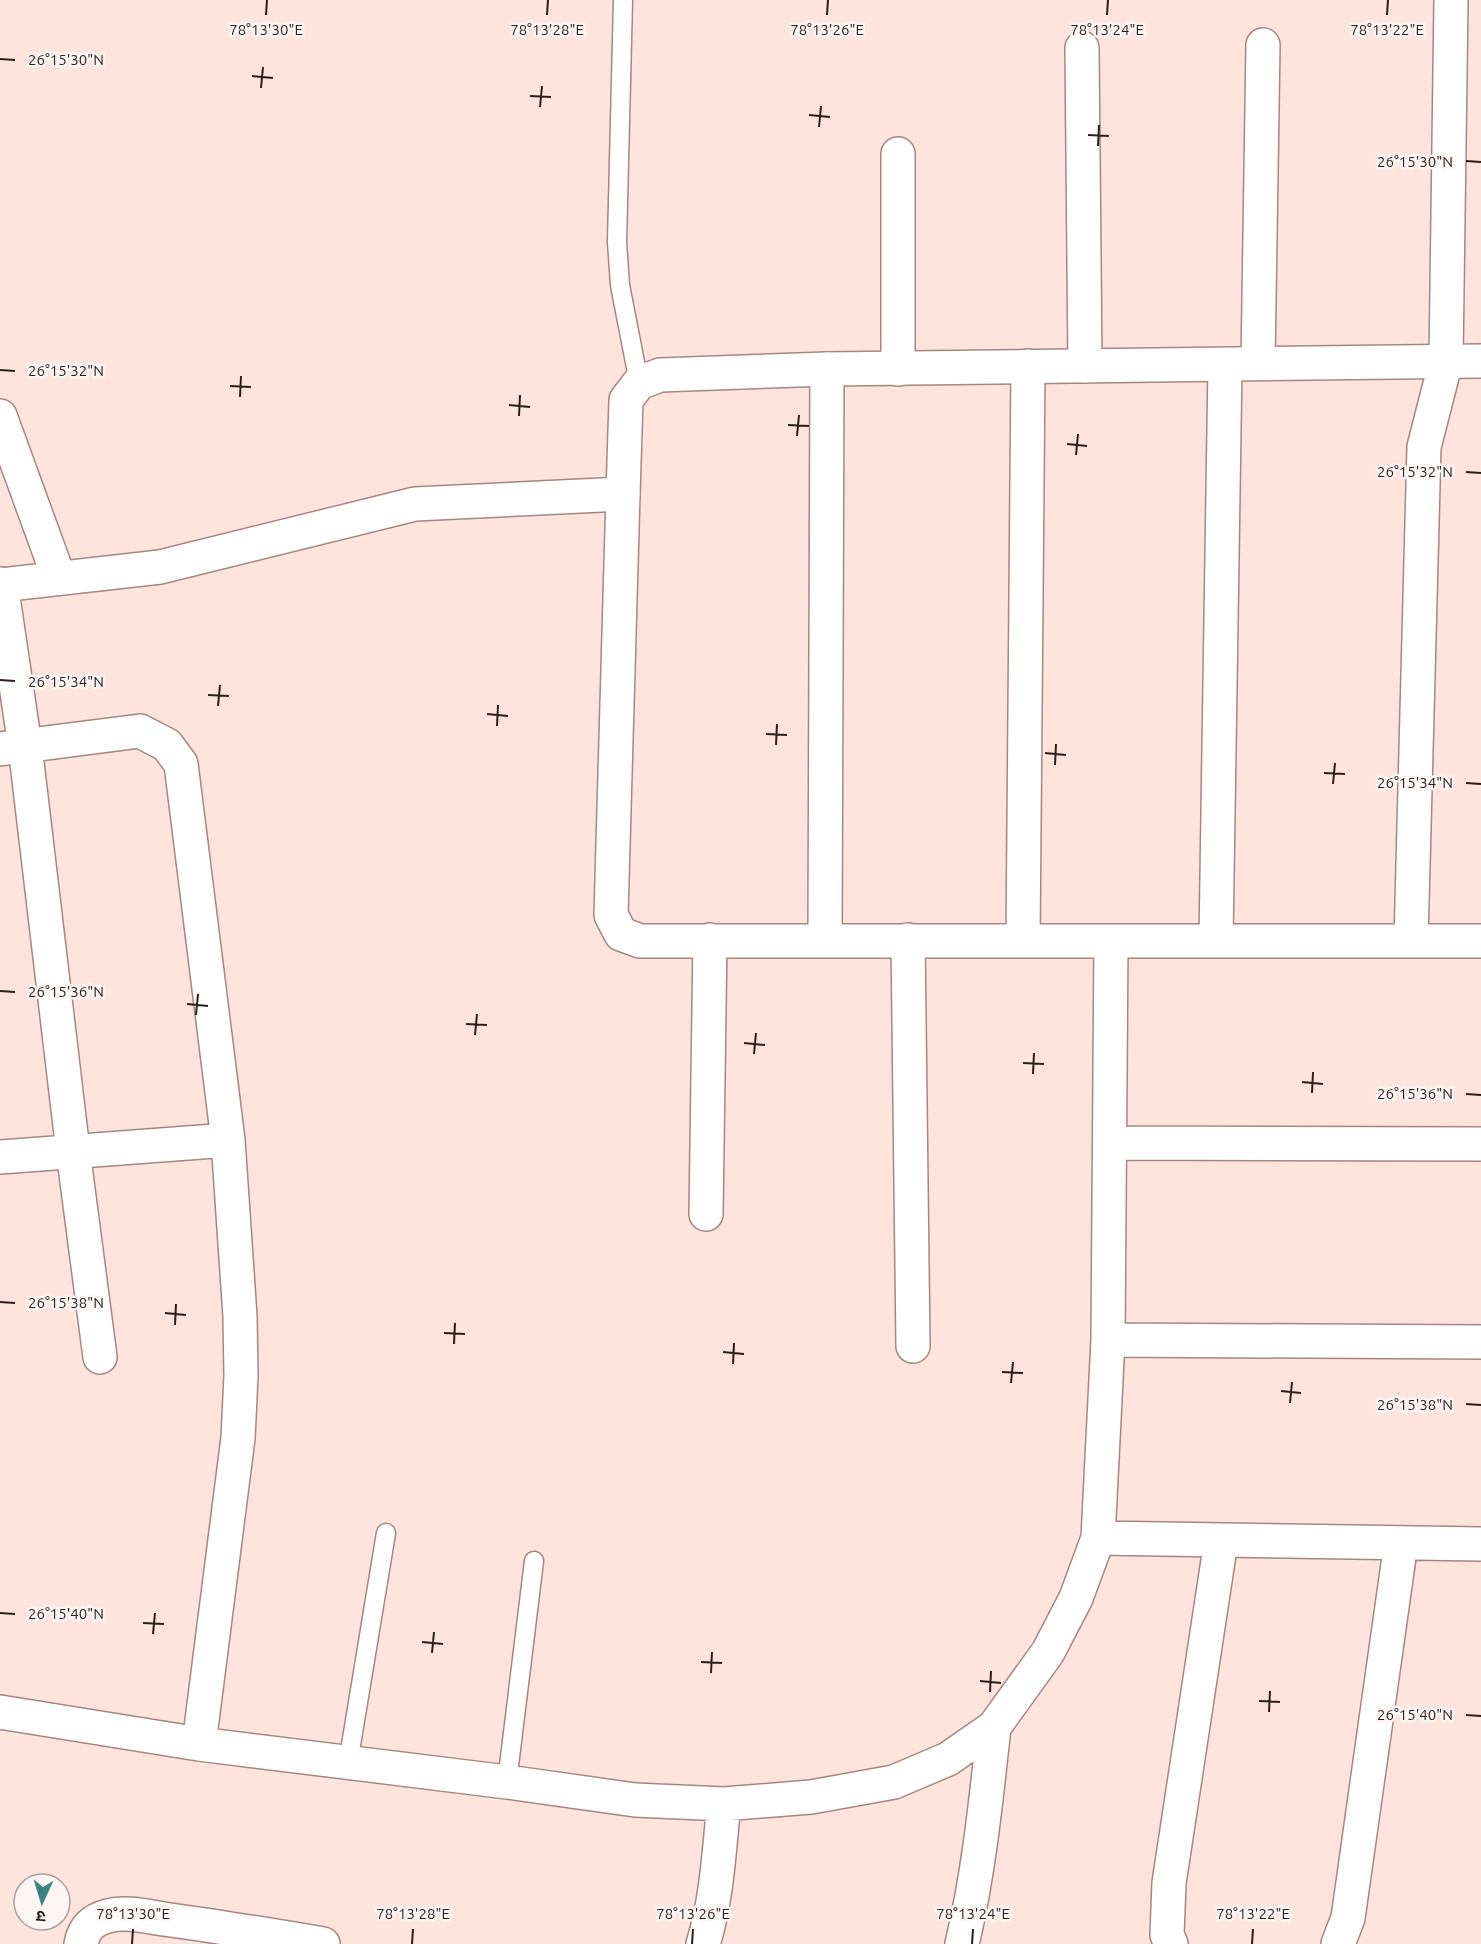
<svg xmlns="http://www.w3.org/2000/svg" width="1481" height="1944" font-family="Ubuntu,'Noto Sans Devanagari',sans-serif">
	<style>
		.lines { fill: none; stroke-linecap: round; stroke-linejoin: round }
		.service-casing { stroke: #a5877f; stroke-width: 21 }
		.minor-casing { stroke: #a5877f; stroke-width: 36 }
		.tertiary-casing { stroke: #a5877f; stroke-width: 36 }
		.service { stroke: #fff; stroke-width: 18 }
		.minor { stroke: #fff; stroke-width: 33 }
		.tertiary { stroke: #fff; stroke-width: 33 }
		.ticks { fill: none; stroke: #2a1e1b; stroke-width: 2 }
		.ticks-label { font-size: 15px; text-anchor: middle; fill: #2a1e1b; stroke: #fdf6f4; stroke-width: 5; stroke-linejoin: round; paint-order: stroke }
	</style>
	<rect width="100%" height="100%" fill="#fee4dc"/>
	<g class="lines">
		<g class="service-casing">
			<path id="service" d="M623,0L617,242L620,285L639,383
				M348,1763L386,1533
				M507,1782L534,1561"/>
		</g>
		<g class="minor-casing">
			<path id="minor" d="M1082,48L1085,366
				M898,154V369
				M1258,363L1263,45
				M0,416L59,578
				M623,494L611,915L621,934L640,941H1481
				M1,584L25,746L73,1151L100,1357
				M0,749L140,731L167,745L181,764L228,1140L240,1316L241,1376L238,1438L199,1744
				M825,940L827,369
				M908,940L913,1346
				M1023,940L1028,366
				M1111,941L1108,1340L1098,1538L1481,1544
				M1216,941L1225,365
				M1411,941L1424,447L1446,361L1451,0
				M1110,1143L1481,1144
				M0,1157L228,1140
				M706,1214L710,940
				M1108,1340L1481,1342
				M0,1712L199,1744L507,1782L635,1800L724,1804L811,1797L894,1782L948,1759L994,1727L1048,1652L1076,1598L1098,1538
				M81,1944C84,1928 92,1920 108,1916C124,1911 146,1916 163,1919C216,1926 270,1935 323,1944
				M703,1944C717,1900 719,1850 724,1804
				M962,1944C979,1872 986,1800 994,1727
				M1171,1944L1167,1935L1169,1883L1221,1541
				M1338,1944L1348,1918L1401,1543"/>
		</g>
		<g class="tertiary-casing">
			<path id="tertiary" d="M0,585L160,567L415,504L623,494L626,400L639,383L660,375L827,369L1481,361"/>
		</g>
		<use href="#service" class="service"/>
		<use href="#minor" class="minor"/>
		<use href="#tertiary" class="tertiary"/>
	</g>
	<path class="ticks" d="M266,15L267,0M547,15L548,0M827,15L828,0M1107,15L1108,0M1387,15L1388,0M0,59L15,60M252,76L273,78M261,88L263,67M530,96L551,97M540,107L542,86M809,115L830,117M819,127L821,106M1088,135L1109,136M1098,146L1099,125M1466,161L1481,162M0,370L15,371M230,386L251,387M240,397L241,376M509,405L530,407M519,416L520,395M788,425L809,426M797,436L799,415M1067,444L1087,446M1076,455L1078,434M1466,472L1481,473M0,680L15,681M208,695L229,696M218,706L220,685M487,714L508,716M497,726L498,705M766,734L787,735M776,745L777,724M1045,753L1066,755M1055,765L1056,744M1324,773L1345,774M1466,783L1481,784M1333,784L1335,763M0,991L15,992M187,1004L208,1006M196,1015L198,994M466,1024L487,1025M475,1035L477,1014M744,1043L765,1045M754,1054L756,1033M1023,1063L1044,1064M1033,1074L1034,1053M1302,1082L1323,1084M1312,1093L1313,1072M1466,1094L1481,1095M0,1302L15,1303M165,1313L186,1315M175,1325L176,1304M444,1333L465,1334M454,1344L455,1323M723,1352L744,1354M733,1364L734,1343M1002,1372L1023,1373M1011,1383L1013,1362M1281,1391L1301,1393M1290,1403L1292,1382M1466,1404L1481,1405M0,1613L15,1614M143,1623L164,1624M153,1634L155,1613M422,1642L443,1644M432,1653L434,1632M701,1662L722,1663M711,1673L712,1652M980,1681L1001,1683M990,1692L991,1671M1259,1701L1280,1702M1269,1712L1270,1691M1466,1715L1481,1716M132,1944L133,1929M412,1944L413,1929M692,1944L693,1929M972,1944L973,1929M1252,1944L1253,1929"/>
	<g class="ticks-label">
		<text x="266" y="35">78°13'30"E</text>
		<text x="547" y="35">78°13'28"E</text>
		<text x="827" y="35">78°13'26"E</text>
		<text x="1107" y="35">78°13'24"E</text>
		<text x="1387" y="35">78°13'22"E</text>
		<text x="66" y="65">26°15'30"N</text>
		<text x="1415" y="167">26°15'30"N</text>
		<text x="66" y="376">26°15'32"N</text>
		<text x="1415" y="477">26°15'32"N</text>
		<text x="66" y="687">26°15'34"N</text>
		<text x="1415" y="788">26°15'34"N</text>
		<text x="66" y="997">26°15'36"N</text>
		<text x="1415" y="1099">26°15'36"N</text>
		<text x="66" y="1308">26°15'38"N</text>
		<text x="1415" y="1410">26°15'38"N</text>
		<text x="66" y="1619">26°15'40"N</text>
		<text x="1415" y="1720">26°15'40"N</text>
		<text x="133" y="1919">78°13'30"E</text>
		<text x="413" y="1919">78°13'28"E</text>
		<text x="693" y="1919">78°13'26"E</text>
		<text x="973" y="1919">78°13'24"E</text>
		<text x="1253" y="1919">78°13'22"E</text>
	</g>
	<g transform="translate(42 1902) rotate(184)"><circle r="28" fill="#fdf6f4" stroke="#a9a09d" stroke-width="1.5"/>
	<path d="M0-4.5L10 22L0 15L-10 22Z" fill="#3a8380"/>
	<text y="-9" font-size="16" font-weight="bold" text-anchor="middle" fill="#2a1e1b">उ</text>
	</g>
</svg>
